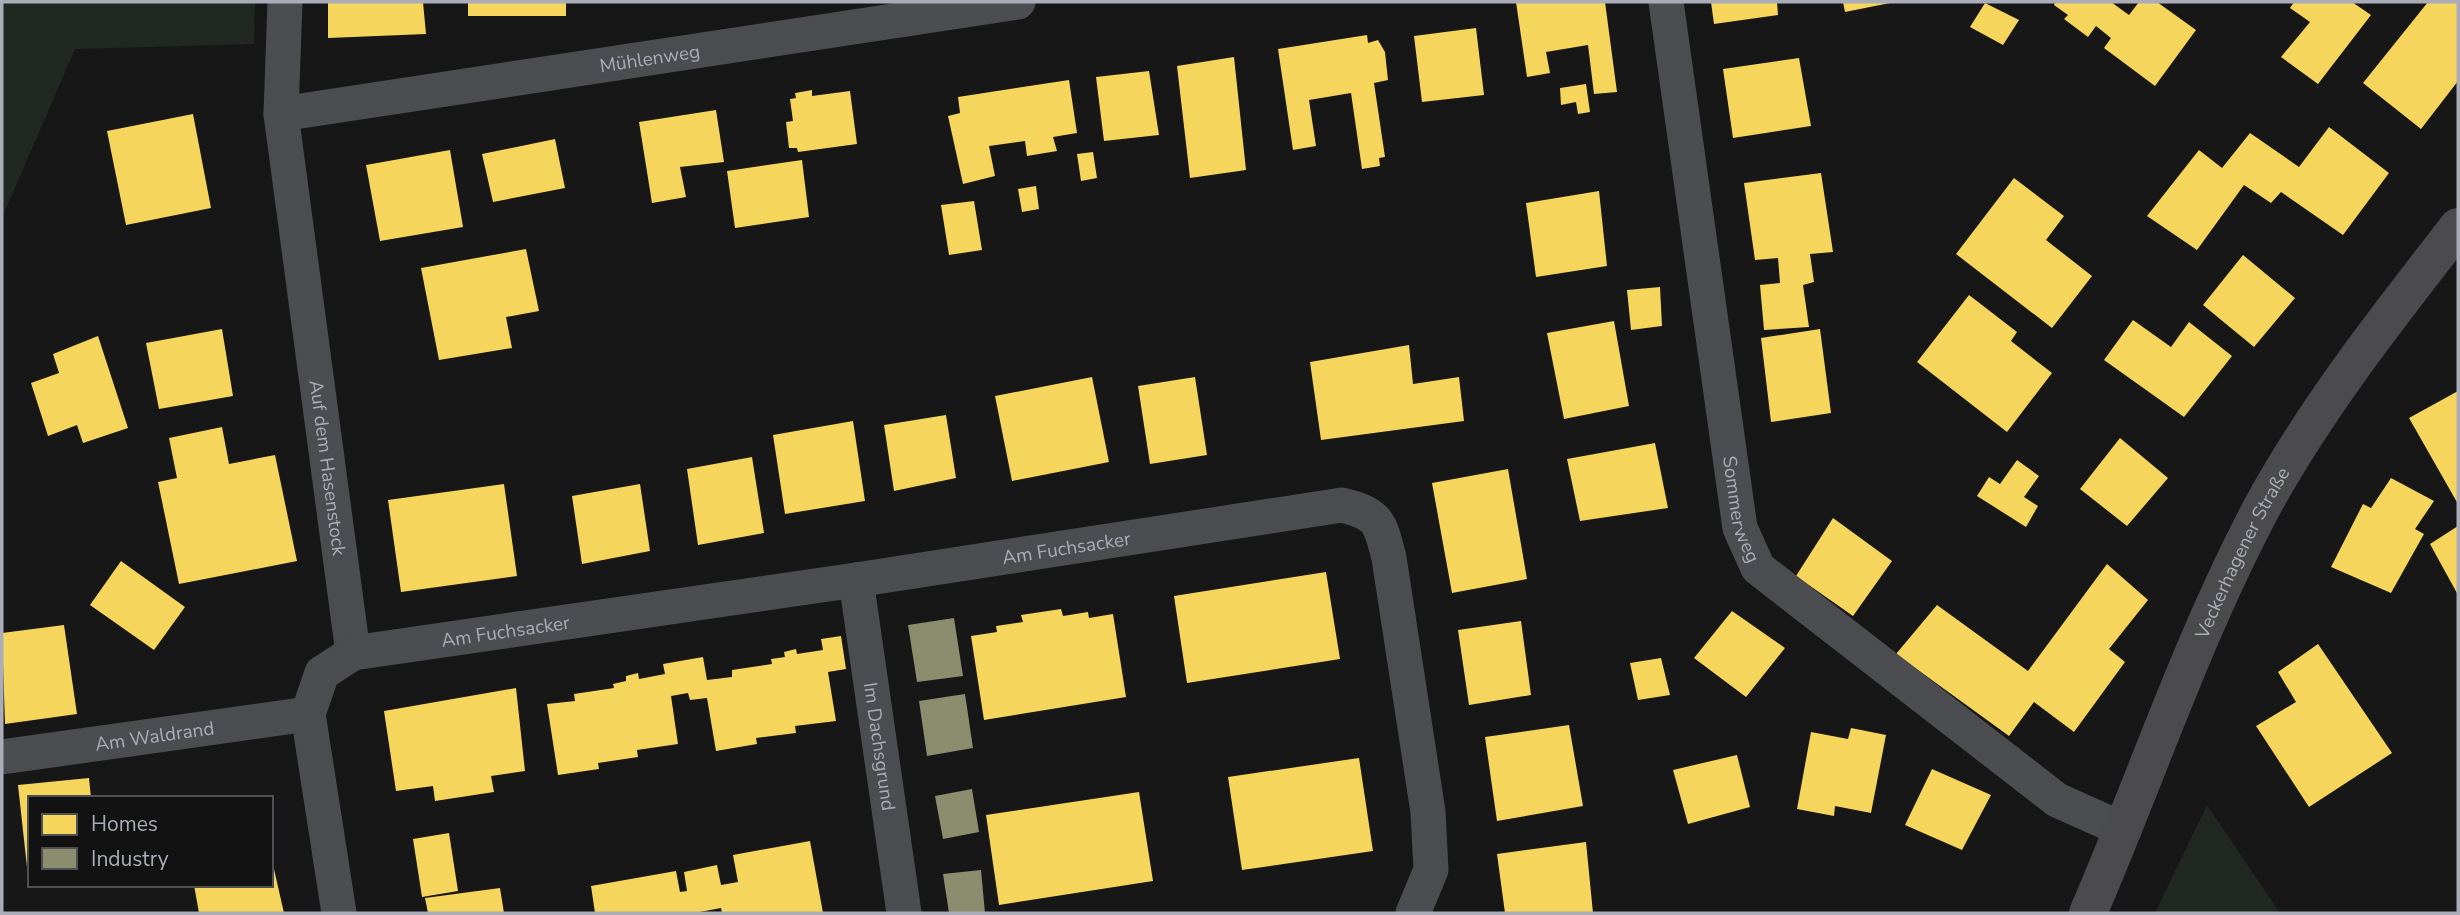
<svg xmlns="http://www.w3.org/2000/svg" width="2460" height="915" font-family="'Nunito Sans',sans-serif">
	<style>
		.green { fill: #212822 }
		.homes { fill: #f6d55c }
		.industry { fill: #8c8c6e }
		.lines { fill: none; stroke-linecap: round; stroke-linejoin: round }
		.street { stroke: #4c4d50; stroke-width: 35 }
		.secondary { stroke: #4b4b4e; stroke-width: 38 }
		.labels { text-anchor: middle; stroke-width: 7; stroke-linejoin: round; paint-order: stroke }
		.street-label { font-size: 19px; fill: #aaadb7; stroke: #121213 }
	</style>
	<rect width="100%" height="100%" fill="#171718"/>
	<path class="green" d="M2,2H255L254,44L75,49L2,218Z
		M2207,805L2280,913H2155Z"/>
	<path class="homes" d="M328,2H423L426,34L328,38Z
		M468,2H566V16H468Z
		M1516,2H1605L1617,92L1594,94L1588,45L1546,52L1550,73L1527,77Z
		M1711,2H1777L1778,15L1714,24Z
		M1843,2H1890V3L1845,12Z
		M2055,2H2111L2129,15L2139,2H2157L2196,30L2155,86L2104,48L2111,38L2096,26L2088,37L2064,19L2068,15L2054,5Z
		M2294,2H2352L2371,15L2318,84L2281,57L2310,22L2290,8Z
		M2428,2H2458V81L2421,129L2363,83Z
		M1985,3L2019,20L2003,45L1970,27Z
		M1476,28L1484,95L1422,102L1414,36Z
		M1367,35L1368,43L1378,40L1385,52L1388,80L1374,83L1385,157L1379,158L1380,166L1362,169L1351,93L1309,100L1316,146L1293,150L1278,49Z
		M1234,57L1246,170L1190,178L1177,66Z
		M1799,58L1811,126L1733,138L1723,69Z
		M1149,71L1159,135L1104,141L1096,77Z
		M1069,80L1077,133L1053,137L1057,151L1027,156L1025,141L989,146L995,176L963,184L948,116L960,113L958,97Z
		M1586,84L1590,112L1578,114L1576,102L1561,105L1560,88Z
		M812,90V96L850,91L857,144L798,152L797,148H789L786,122L793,121L790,99L796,98L795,93Z
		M716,110L724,162L680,167L686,197L652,203L639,122Z
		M193,114L211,208L126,225L107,131Z
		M2329,127L2389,173L2343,235L2281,192L2271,203L2244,185L2197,250L2147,216L2199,150L2222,168L2250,133L2299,167Z
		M555,139L565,188L493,202L482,154Z
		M450,150L463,227L380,241L366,165Z
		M1093,152L1097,178L1081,181L1077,154Z
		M802,160L809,217L735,228L727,171Z
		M1821,173L1833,252L1810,254L1814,282L1803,285L1809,327L1764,330L1760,285L1780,283L1778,258L1755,260L1744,183Z
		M2014,178L2064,216L2046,240L2092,276L2052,328L1956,254Z
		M1036,186L1039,209L1022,212L1018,189Z
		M1599,191L1607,266L1536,277L1526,203Z
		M974,201L982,250L949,255L941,205Z
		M526,249L539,311L506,317L512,348L439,360L421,268Z
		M2243,255L2295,298L2254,347L2203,305Z
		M1660,287L1662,326L1631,330L1627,290Z
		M1969,295L2017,332L2011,341L2052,373L2007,432L1917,362Z
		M2133,320L2171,347L2189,322L2232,356L2184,417L2104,360Z
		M1614,321L1629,406L1564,419L1547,333Z
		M222,329L233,396L159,409L146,343Z
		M1820,329L1831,413L1771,422L1761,338Z
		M98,336L128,428L83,443L77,425L48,436L31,383L59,373L53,354Z
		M1409,345L1413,384L1459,377L1464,421L1321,440L1310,362Z
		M1092,377L1109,462L1012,481L995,396Z
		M1195,377L1207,455L1150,464L1138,386Z
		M2458,391V504L2409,418Z
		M946,415L956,478L894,491L884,425Z
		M853,421L865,501L785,514L773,435Z
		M222,427L229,464L275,455L297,561L179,584L158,482L177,478L169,438Z
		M2120,438L2168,478L2127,526L2080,489Z
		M1655,443L1668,508L1580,521L1567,459Z
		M752,457L764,533L698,545L687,469Z
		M2017,460L2039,476L2024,497L2038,506L2026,527L1977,496L1989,477L2000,484Z
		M1508,469L1527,579L1452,593L1432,483Z
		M2391,478L2434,501L2415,529L2424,534L2391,593L2331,567L2363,504L2371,508Z
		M504,484L517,576L401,592L388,500Z
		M640,484L650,551L582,564L572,496Z
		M1833,518L1892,561L1853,616L1796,576Z
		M2458,526V595L2430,544Z
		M121,561L185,607L154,650L90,605Z
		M2107,564L2148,600L2109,649L2125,662L2074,732L2034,702L2009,736L1896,654L1937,605L2028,671Z
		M1326,572L1340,659L1187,683L1174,596Z
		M1061,609L1063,616L1088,612L1089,618L1113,614L1126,697L984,720L971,636L997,632L996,626L1023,622L1021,615Z
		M1732,611L1785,648L1746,697L1694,658Z
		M1521,621L1531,695L1469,705L1458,630Z
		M64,625L77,714L5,724L2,633Z
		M841,636L846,669L828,672L836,721L795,726L796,733L756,738L757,744L716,751L707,698L690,700L688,693L671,696L678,744L637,750L638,757L598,763L599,769L558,775L547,704L575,701L574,694L614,688L613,684L626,681V676L638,673L639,679L665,674L663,664L703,657L707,680L732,677V670L772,664L771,659L785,657L784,652L796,649L797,654L823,650L821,639Z
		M2318,644L2392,753L2309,807L2256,726L2296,702L2278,672Z
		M1661,658L1670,695L1638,700L1630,663Z
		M516,688L525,771L491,776L494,792L435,801L433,786L396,791L384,711Z
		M1569,725L1583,806L1497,821L1485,737Z
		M1851,728L1886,735L1871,813L1835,806L1834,816L1797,809L1811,732L1848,739Z
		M1737,755L1750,807L1688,824L1673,770Z
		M1359,758L1373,851L1242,870L1228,777Z
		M1932,769L1991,795L1962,850L1905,825Z
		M89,778L91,798H30V867H27L18,785Z
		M1139,792L1153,881L999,905L986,815Z
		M449,833L458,891L422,897L413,839Z
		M810,841L823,913H722L721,908L694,913H595L591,886L676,871L680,892L687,891L684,872L717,865L721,885L738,882L733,855Z
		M1586,842L1593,913H1505L1497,854Z
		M271,856L284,913H199L194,885H271Z
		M500,888L504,913H428L425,898Z"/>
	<path class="industry" d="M954,618L963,676L917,682L908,625Z
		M965,694L973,748L927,756L919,701Z
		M972,789L979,832L943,839L935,796Z
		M981,870L985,913H949L943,874Z"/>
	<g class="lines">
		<g class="street">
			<path id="s1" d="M285,2L281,114L353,653L322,673L308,714L339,913"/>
			<path id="s2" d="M1666,2L1740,528L1758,568L2057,800L2124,830"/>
			<path id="s3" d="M281,114L1018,2"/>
			<path id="s4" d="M856,580L904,913"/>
			<path id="s5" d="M353,653L856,580L1342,505C1379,514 1380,522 1389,558L1428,812L1431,870L1413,913"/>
			<path id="s6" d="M2,757L308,714"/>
		</g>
		<path class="secondary" id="s7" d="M2088,913C2146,779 2192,639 2261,509C2315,409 2388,317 2458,227"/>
	</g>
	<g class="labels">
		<g class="street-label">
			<text dy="7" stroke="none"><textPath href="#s3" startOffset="373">Mühlenweg</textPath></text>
			<text dy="7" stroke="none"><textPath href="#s1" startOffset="469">Auf dem Hasenstock</textPath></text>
			<text dy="7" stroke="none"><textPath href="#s2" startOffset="513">Sommerweg</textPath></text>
			<text dy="7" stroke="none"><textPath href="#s5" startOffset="721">Am Fuchsacker</textPath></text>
			<text dy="7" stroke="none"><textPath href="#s7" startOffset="392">Veckerhagener Straße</textPath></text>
			<text dy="7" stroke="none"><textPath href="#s5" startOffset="154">Am Fuchsacker</textPath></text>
			<text dy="7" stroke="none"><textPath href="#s6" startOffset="154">Am Waldrand</textPath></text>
			<text dy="7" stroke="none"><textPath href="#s4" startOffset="168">Im Dachsgrund</textPath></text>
		</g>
	</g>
	<rect width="2460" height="915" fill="none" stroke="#aaadb7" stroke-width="7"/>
	<rect x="28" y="796" width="245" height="91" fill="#121213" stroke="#4f5055" stroke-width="2"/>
	<rect x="42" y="814" width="35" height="21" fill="#f6d55c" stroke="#4f5055" stroke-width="2"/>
	<text x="91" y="831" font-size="21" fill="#aaadb7">Homes</text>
	<rect x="42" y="848" width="35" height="21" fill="#8c8c6e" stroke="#4f5055" stroke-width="2"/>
	<text x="91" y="866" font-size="21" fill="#aaadb7">Industry</text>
</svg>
